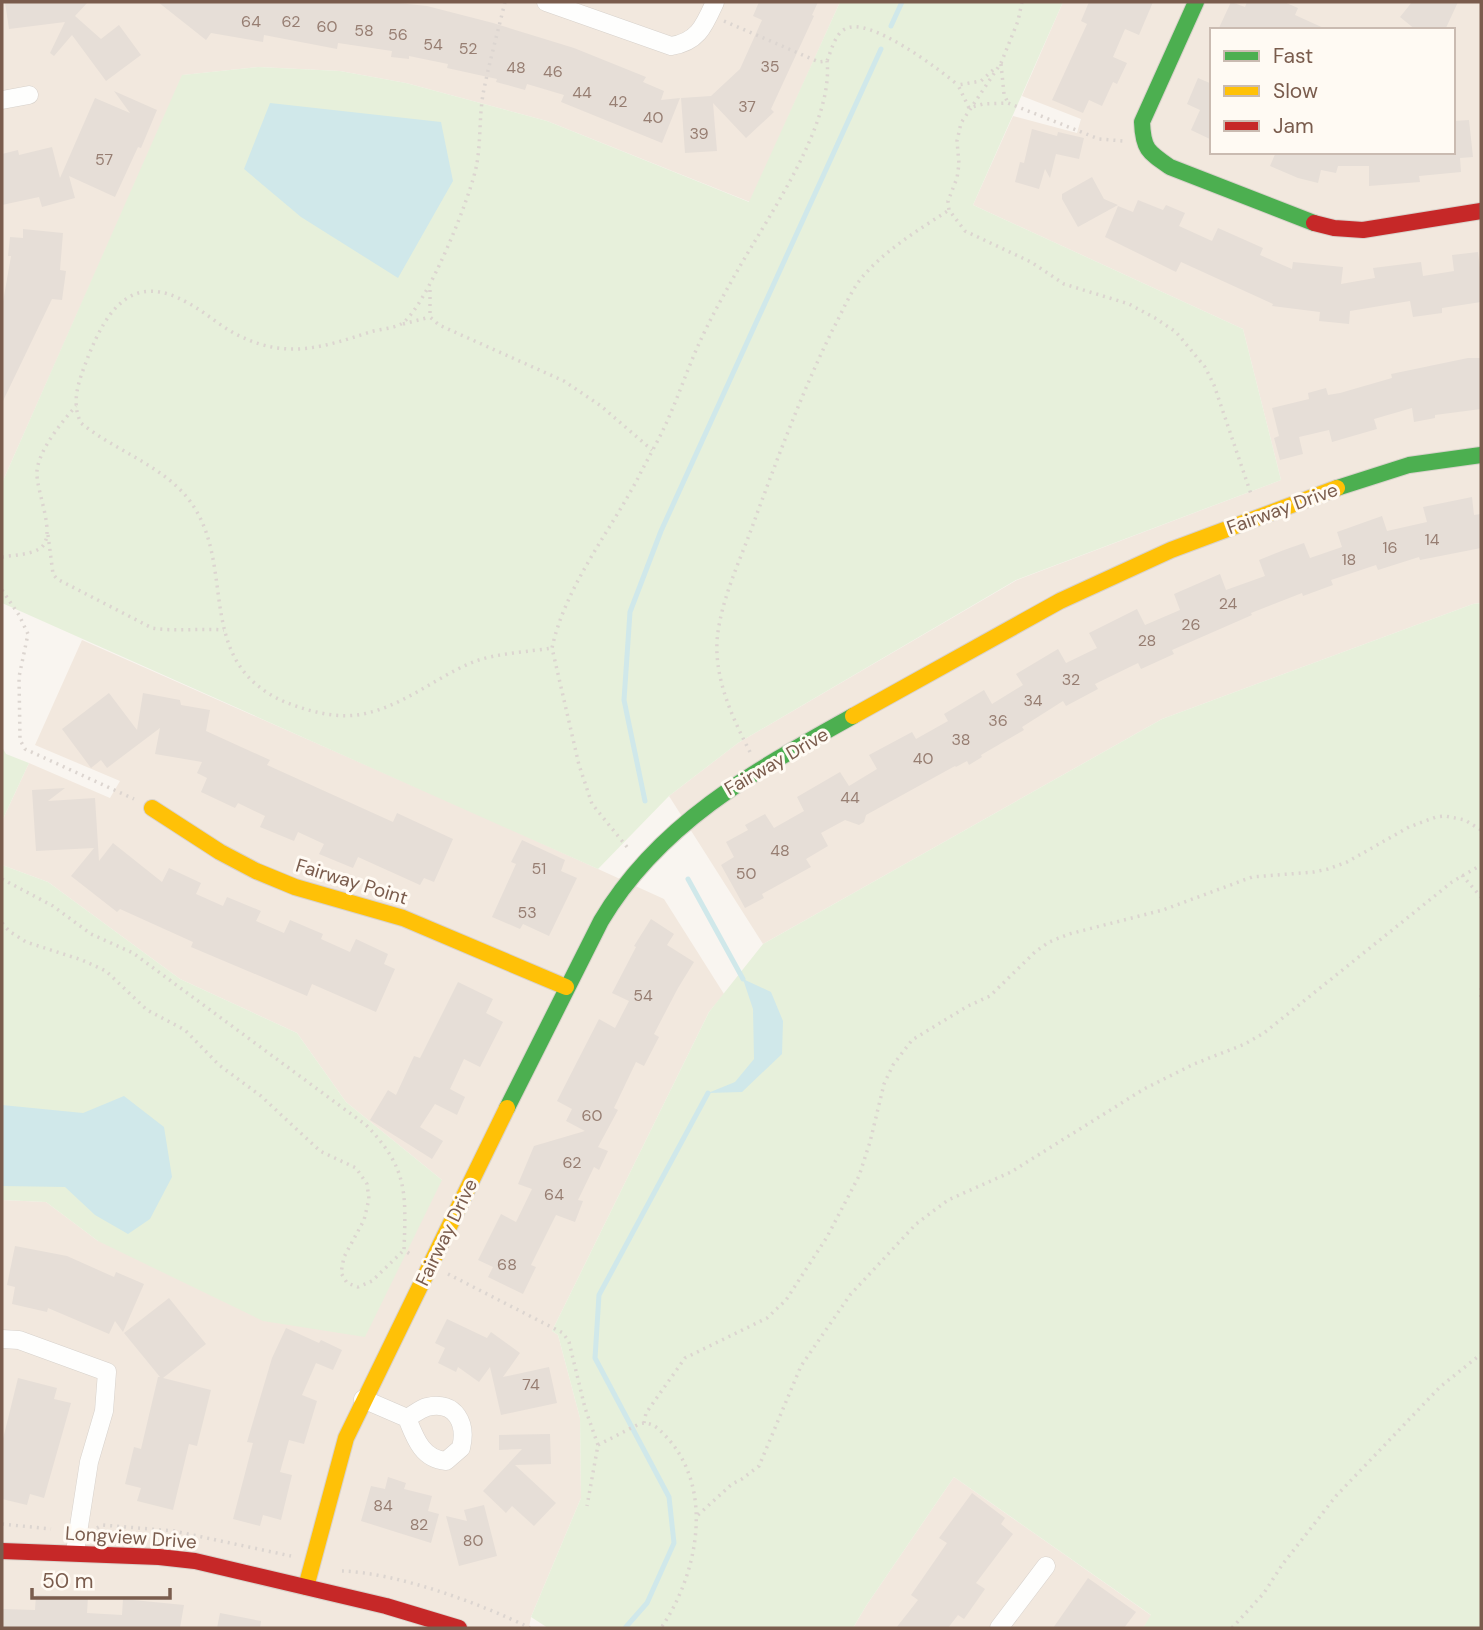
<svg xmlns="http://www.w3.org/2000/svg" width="1483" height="1630" font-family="'DM Sans',sans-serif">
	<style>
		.residential { fill: #f2e8de; fill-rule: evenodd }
		.green { fill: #e7f0db }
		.water { fill: #d0e8ea }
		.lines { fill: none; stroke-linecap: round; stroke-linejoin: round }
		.stream { stroke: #d0e8ea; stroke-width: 5 }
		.building { fill: #e6ded7 }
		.street-casing { stroke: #d7d1cb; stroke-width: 19 }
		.fast-casing { stroke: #d9d2cb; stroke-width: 18 }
		.slow-casing { stroke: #d9d2cb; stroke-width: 18 }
		.jam-casing { stroke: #d9d2cb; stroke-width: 18 }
		.path { stroke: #dcd5d0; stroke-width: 3.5; stroke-dasharray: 2 5; stroke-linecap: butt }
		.street { stroke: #fefefd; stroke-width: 18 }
		.fast { stroke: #4caf50; stroke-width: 16 }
		.slow { stroke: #ffc107; stroke-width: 16 }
		.jam { stroke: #c62828; stroke-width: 16 }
		.labels { text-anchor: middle; stroke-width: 6; stroke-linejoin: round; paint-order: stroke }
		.number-label { font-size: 16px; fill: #977e72 }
		.street-label { font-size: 19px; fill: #7a5c4d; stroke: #fffaf3 }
	</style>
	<rect width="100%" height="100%" fill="#f9f5f0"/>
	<path class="residential" d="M2,2H840L750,202L547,121L406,83L340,71L258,67L183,75L2,483Z
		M1063,2H1481V603L1473,604L1162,719L763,944L669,796L738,743L1017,580L1281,480L1243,329L973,205L1013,116L1077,133L1081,119L1022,96ZM1212,30H1453V152H1212Z
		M82,640L477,814L664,899L724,994L709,1012L552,1331L558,1335L580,1418L581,1498L531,1617L529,1628H2V1200L46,1202L98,1241L442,1180L346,1102L297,1033L180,979L48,882L2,865V821L29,763L110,798L120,781L35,745Z
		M954,1477L1152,1616L1143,1628H853L866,1606Z"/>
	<path class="green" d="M840,2H1063L973,205L1243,329L1281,480L1016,580L738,743L669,796L598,869L2,603V483L182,75L258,67L340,71L406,83L547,121L749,202Z
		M1481,603V1628H1143L1151,1615L954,1477L866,1606L853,1628H548L531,1617L581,1498L580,1418L558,1335L552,1331L709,1012L763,944L1162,719L1473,604Z
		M2,747L6,754L29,763L2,821Z
		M2,865L48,882L180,979L297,1033L346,1102L442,1180L365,1337L263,1321L98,1241L46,1202L2,1200Z"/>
	<path class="water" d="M270,103L441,122L453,181L398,278L301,217L244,169Z
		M743,979L771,992L783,1021L782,1054L742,1092L708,1093L735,1082L754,1059L753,1009Z
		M124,1096L164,1127L172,1177L150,1219L128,1234L95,1215L65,1187L2,1186V1105L83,1113Z"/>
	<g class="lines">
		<path class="stream" d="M891,26L902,2
			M645,801L624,700L630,612L661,531L881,49
			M688,879L743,979
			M625,1628L647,1603L674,1543L669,1497L595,1358L599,1295L708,1093"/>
	</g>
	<path class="building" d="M5,2H88L75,16L101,39L119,25L141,55L106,81L72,35L54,56L50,53L65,22L9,29Z
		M158,2H388L427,6L493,23L574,48L646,77L643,82L664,91L661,100L680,98L662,143L561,102L564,95L527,84L525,90L496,82L497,79L447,68L448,64L409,56V59L391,57L392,51L338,43L337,49L264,35L263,42L211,33L206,40Z
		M759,2H818L812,15L814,16L771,109L774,112L746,138L713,103L717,151L685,153L681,98L711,96L740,69L762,20L753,16Z
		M1089,2H1153L1139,35L1125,29L1113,57L1127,63L1117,84L1113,82L1102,106L1089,100L1083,113L1052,100L1087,24L1081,21Z
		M1231,2L1245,7L1247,2H1284L1298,8L1295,15L1328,30H1218Z
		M1412,2H1458L1445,30H1416L1400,17Z
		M1198,78L1212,84V140L1191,130L1200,110L1187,104Z
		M114,91L157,110L141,148L138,147L115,197L69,176L75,198L42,207L39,197L2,205V154L18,150L19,155L52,147L60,178L95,98L130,113Z
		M1469,120L1473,157L1460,158L1461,172L1419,176L1420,182L1369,186V166H1338L1336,173L1321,170L1318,183L1298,178L1270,166L1276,152H1453V121Z
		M1032,129L1057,136L1058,132L1084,138L1079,159L1056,154L1050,178L1045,169L1039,189L1015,182L1020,162L1024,163Z
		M1092,177L1104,199L1118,205L1078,227L1062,199V194Z
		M1138,200L1163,210L1166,205L1185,213L1179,226L1212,241L1218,228L1263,248L1260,255L1292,269L1293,262L1343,267L1341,284L1375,278L1373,268L1421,262L1423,276L1454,271L1452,255L1478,252L1481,275V302L1442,308V313L1413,317L1410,301L1350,311L1349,324L1319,321L1320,312L1272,306L1273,304L1181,262L1176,272L1105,237L1118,206L1133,212Z
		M23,229L63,233L60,270L66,271L62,300L52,299L2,403V301L3,302L11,256H8L10,237L23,238Z
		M1468,358H1481V409L1435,415V418L1414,422L1412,408L1374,419L1377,429L1332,442L1329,430L1299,437L1303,454L1280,460L1274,438L1279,436L1272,408L1309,399L1308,393L1326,388L1328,395L1340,393L1392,378L1391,374Z
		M1472,497L1474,515L1481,514V548L1420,560L1419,557L1378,570L1376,565L1331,580L1333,585L1303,596L1302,593L1251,613L1252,615L1172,650L1174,654L1141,669L1138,663L1095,684L1098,689L1066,706L1063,701L1022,727L1024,730L981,755L982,757L969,765L967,761L956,767L955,766L866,815L864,822L859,825L845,820L821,833L828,846L806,859L811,867L762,894L764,898L745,908L721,865L734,857L726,842L748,830L745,825L765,814L774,828L804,811L797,797L840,772L849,786L877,769L869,755L912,732L916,739L948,721L944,714L984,690L992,704L1023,685L1016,674L1058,649L1066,663L1097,648L1089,633L1137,609L1145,625L1180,610L1174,594L1220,574L1226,590L1265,576L1259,560L1284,550L1304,543L1310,558L1342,547L1337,532L1382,516L1387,531L1427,522L1423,507Z
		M109,693L137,730L143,693L180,700L181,705L210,710L206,731L270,760L267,765L393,822L397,813L453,839L434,882L424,878L420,885L358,857L353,868L319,854L324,844L298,832L294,841L260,827L265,816L238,803L235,808L201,792L207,778L197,773L202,762L155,754L160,728L107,768L101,760L91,768L62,729Z
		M65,788L48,801L95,798L99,861L113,843L162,882L169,868L201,883L196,894L223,906L227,897L261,911L256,921L284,933L290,920L323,934L321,939L350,952L356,939L388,954L384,964L395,969L376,1012L312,984L307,996L191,947L193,942L120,909L117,912L71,876L94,848L36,851L32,790Z
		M522,840L565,860L561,871L577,878L549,936L523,924L520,929L492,917L516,864L511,862Z
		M651,919L674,934L667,945L694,962L678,988L654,1034L659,1037L644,1066L636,1062L614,1108L618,1110L598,1147L608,1151L599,1170L594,1167L578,1200L583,1201L575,1222L556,1215L531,1265L536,1267L523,1294L488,1277L493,1267L478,1260L501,1214L516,1222L532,1189L518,1184L534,1146L585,1131L566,1121L572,1109L557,1101L599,1019L615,1028L629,1001L612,993L636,947L634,946Z
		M458,982L493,999L486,1013L503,1022L480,1067L464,1059L450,1089L465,1097L457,1115L435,1104L420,1127L443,1141L432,1159L370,1120L388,1090L396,1095L414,1056L420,1058Z
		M15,1246L67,1256L114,1277L116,1272L144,1284L123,1332L115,1321L109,1334L48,1308L47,1312L12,1304L15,1287L7,1285Z
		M169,1298L206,1344L163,1378L211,1390L197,1446L189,1444L173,1510L137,1501L141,1488L125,1484L134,1447L141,1449L158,1377H160L124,1333Z
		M447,1319L487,1338L491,1332L520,1353L503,1377L549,1367L557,1403L501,1415L490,1367L479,1382L458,1367L456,1372L438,1363L445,1348L435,1343Z
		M286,1328L319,1343L321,1340L342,1350L333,1370L316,1363L302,1395L317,1401L304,1444L289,1440L280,1472L292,1475L281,1520L263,1515L260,1526L233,1519L253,1443L247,1442L272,1358Z
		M18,1378L57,1388L54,1399L71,1403L44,1498L30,1494L27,1505L2,1499V1443Z
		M550,1434L551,1464L515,1465L556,1503L534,1526L512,1506L506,1513L483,1491L522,1449L499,1450V1435Z
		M388,1477L406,1483L404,1489L432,1496L428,1511L439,1514L431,1543L361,1521L371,1486L385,1489Z
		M972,1493L1005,1518L1001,1524L1013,1534L976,1583L985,1589L964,1619L958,1615L948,1628H896L918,1600L911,1595L947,1543L939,1538Z
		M484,1505L497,1556L459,1566L446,1516L467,1521L464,1510Z
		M1088,1578L1136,1612L1124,1628H1053Z
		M36,1595L88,1597L87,1613L122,1615L123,1599L184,1605L180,1628H2V1609L35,1610Z
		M220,1613L261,1621L260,1628H217Z"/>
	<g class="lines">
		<g class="street-casing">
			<path id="street" d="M546,2L671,46C698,42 704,26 715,2
				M2,100L29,95
				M2,1339L19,1340L107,1372L104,1411L89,1462L75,1552
				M363,1399L407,1418C415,1438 422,1459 446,1461L461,1448C467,1424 456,1400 427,1407C420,1409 413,1415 407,1418
				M999,1628L1046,1566"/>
		</g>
		<g class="fast-casing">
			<path id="fast" d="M1196,2L1142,122C1143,149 1148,152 1170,167L1314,223
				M1337,488L1409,465L1481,455
				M507,1108L601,921C659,823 756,770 853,716"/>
		</g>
		<g class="slow-casing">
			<path id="slow" d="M853,716L1060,601L1171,550L1337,488
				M152,808L220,852L256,871L295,887L403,918L566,987
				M306,1587L346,1438L507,1108"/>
		</g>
		<g class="jam-casing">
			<path id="jam" d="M1314,223L1334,228L1363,230L1481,211
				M2,1551L159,1557L195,1561L386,1606L459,1628"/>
		</g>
		<path class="path" d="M505,2C498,31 490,60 484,89C479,113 481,139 477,163C472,194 426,309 401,324C392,329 379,329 370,332C324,347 288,359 242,337C223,329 207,313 188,303C133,271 107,309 88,357C80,378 70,401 81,423C116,452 166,466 192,504C237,569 193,662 285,702C308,711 333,718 357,715C400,709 434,678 473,662C497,653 527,652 552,648
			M1022,2L1018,21L1001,63L961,123L957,141L959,164L957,178L948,201L949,210L965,231L1031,262L1064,284L1129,304L1155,318L1176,332L1205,367L1214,385L1251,494
			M724,21L819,62L827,61C831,51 835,34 845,29C868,15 940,70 958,85
			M1001,64L1004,94L1008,103
			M993,70L981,81L958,85L969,108L983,104L1008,103L1099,139L1123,141
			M430,290V317L439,325L564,381L601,406L652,450
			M403,324L430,317
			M48,535L53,574L57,579L152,628C175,632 200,628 224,630
			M2,557C13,555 29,555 39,549C59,538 35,490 37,471C39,449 62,422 76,406
			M2,590L19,615L28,634L19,677L20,740L25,749L134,799
			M750,752C732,717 715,680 717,641C720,603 738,565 751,530C776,462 801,394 833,329C843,311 851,289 865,274C888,248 920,229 949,210
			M627,847L592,804L579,765L552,648C565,587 609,533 638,478C648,458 660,438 669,417C679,394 687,371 697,348C709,321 724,294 739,268C769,215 834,123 827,61
			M1462,875L1481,897
			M2,879L53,906L91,934L133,953L366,1125C408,1168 406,1193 404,1250L413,1256
			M2,923L9,931L26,942L82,960L106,971L147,1010L185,1030L219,1065L261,1096L320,1151L356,1168L367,1184L369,1199L364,1220L344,1257L341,1273L347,1283L358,1287L372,1281L404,1250
			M1481,988V1001
			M448,1274L563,1333L569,1342L585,1408L598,1445L587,1506
			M644,1423L646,1413L685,1358L767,1318L786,1300L827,1237L859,1176L870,1142L884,1084L893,1065L912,1040L968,1006L990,996L1035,952L1049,942L1069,934L1163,910L1252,877L1314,872L1328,869L1347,862L1409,827L1436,817L1445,816L1465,820L1481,830
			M598,1445L639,1424C653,1420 662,1432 670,1441C714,1493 697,1576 661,1628
			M698,1515L732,1484L742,1479L759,1466L801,1366L850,1295L916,1224L948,1200L1011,1172L1144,1089L1194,1064L1245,1044L1264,1033L1452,882L1481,865
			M2,1524L51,1529
			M97,1528L102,1525L174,1531L291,1556
			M342,1571C398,1573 479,1603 530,1628
			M1232,1628L1264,1593L1282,1565L1336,1496L1440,1387L1481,1354"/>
		<use href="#street" class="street"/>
		<use href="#fast" class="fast"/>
		<use href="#slow" class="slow"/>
		<use href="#jam" class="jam"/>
	</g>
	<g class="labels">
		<g class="number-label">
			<text x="251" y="27">64</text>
			<text x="291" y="27">62</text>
			<text x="327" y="32">60</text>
			<text x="364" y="36">58</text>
			<text x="398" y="40">56</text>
			<text x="433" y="50">54</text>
			<text x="468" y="54">52</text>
			<text x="770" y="72">35</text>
			<text x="516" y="73">48</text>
			<text x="553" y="77">46</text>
			<text x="582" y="98">44</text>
			<text x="618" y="107">42</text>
			<text x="747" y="112">37</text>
			<text x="653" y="123">40</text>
			<text x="699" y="139">39</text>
			<text x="104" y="165">57</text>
			<text x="1432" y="545">14</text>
			<text x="1390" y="553">16</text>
			<text x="1349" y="565">18</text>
			<text x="1228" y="609">24</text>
			<text x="1191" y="630">26</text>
			<text x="1147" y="646">28</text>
			<text x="1071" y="685">32</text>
			<text x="1033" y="706">34</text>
			<text x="998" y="726">36</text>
			<text x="961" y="745">38</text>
			<text x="923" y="764">40</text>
			<text x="850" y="803">44</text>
			<text x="780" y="856">48</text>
			<text x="539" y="874">51</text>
			<text x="746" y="879">50</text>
			<text x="527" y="918">53</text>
			<text x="643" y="1001">54</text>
			<text x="592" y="1121">60</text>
			<text x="572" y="1168">62</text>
			<text x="554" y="1200">64</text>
			<text x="507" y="1270">68</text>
			<text x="531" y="1390">74</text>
			<text x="383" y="1511">84</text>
			<text x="419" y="1530">82</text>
			<text x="473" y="1546">80</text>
		</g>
		<g class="street-label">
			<text transform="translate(1282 508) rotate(-20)" y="7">Fairway Drive</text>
			<text transform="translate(776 761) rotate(-30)" y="7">Fairway Drive</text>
			<text transform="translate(352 881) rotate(17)" y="7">Fairway Point</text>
			<text transform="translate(446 1232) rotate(-64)" y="7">Fairway Drive</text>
			<text transform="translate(131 1537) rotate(4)" y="7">Longview Drive</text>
		</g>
	</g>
	<rect width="1483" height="1630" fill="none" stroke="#7a5c4d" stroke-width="7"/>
	<rect x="1210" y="28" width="245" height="126" fill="#fffaf3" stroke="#cabbb1" stroke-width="2"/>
	<rect x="1224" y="51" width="35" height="10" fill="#4caf50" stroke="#cabbb1" stroke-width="2"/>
	<text x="1273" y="63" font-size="21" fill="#7a5c4d">Fast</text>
	<rect x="1224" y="86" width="35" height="10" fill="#ffc107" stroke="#cabbb1" stroke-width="2"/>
	<text x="1273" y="98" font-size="21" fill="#7a5c4d">Slow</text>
	<rect x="1224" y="121" width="35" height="10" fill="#c62828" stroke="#cabbb1" stroke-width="2"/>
	<text x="1273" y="133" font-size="21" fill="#7a5c4d">Jam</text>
	<path d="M32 1588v10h138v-10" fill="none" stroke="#7a5c4d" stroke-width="3.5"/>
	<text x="42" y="1588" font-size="21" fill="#7a5c4d" stroke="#fffaf3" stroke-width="5" paint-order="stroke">50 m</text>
</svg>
